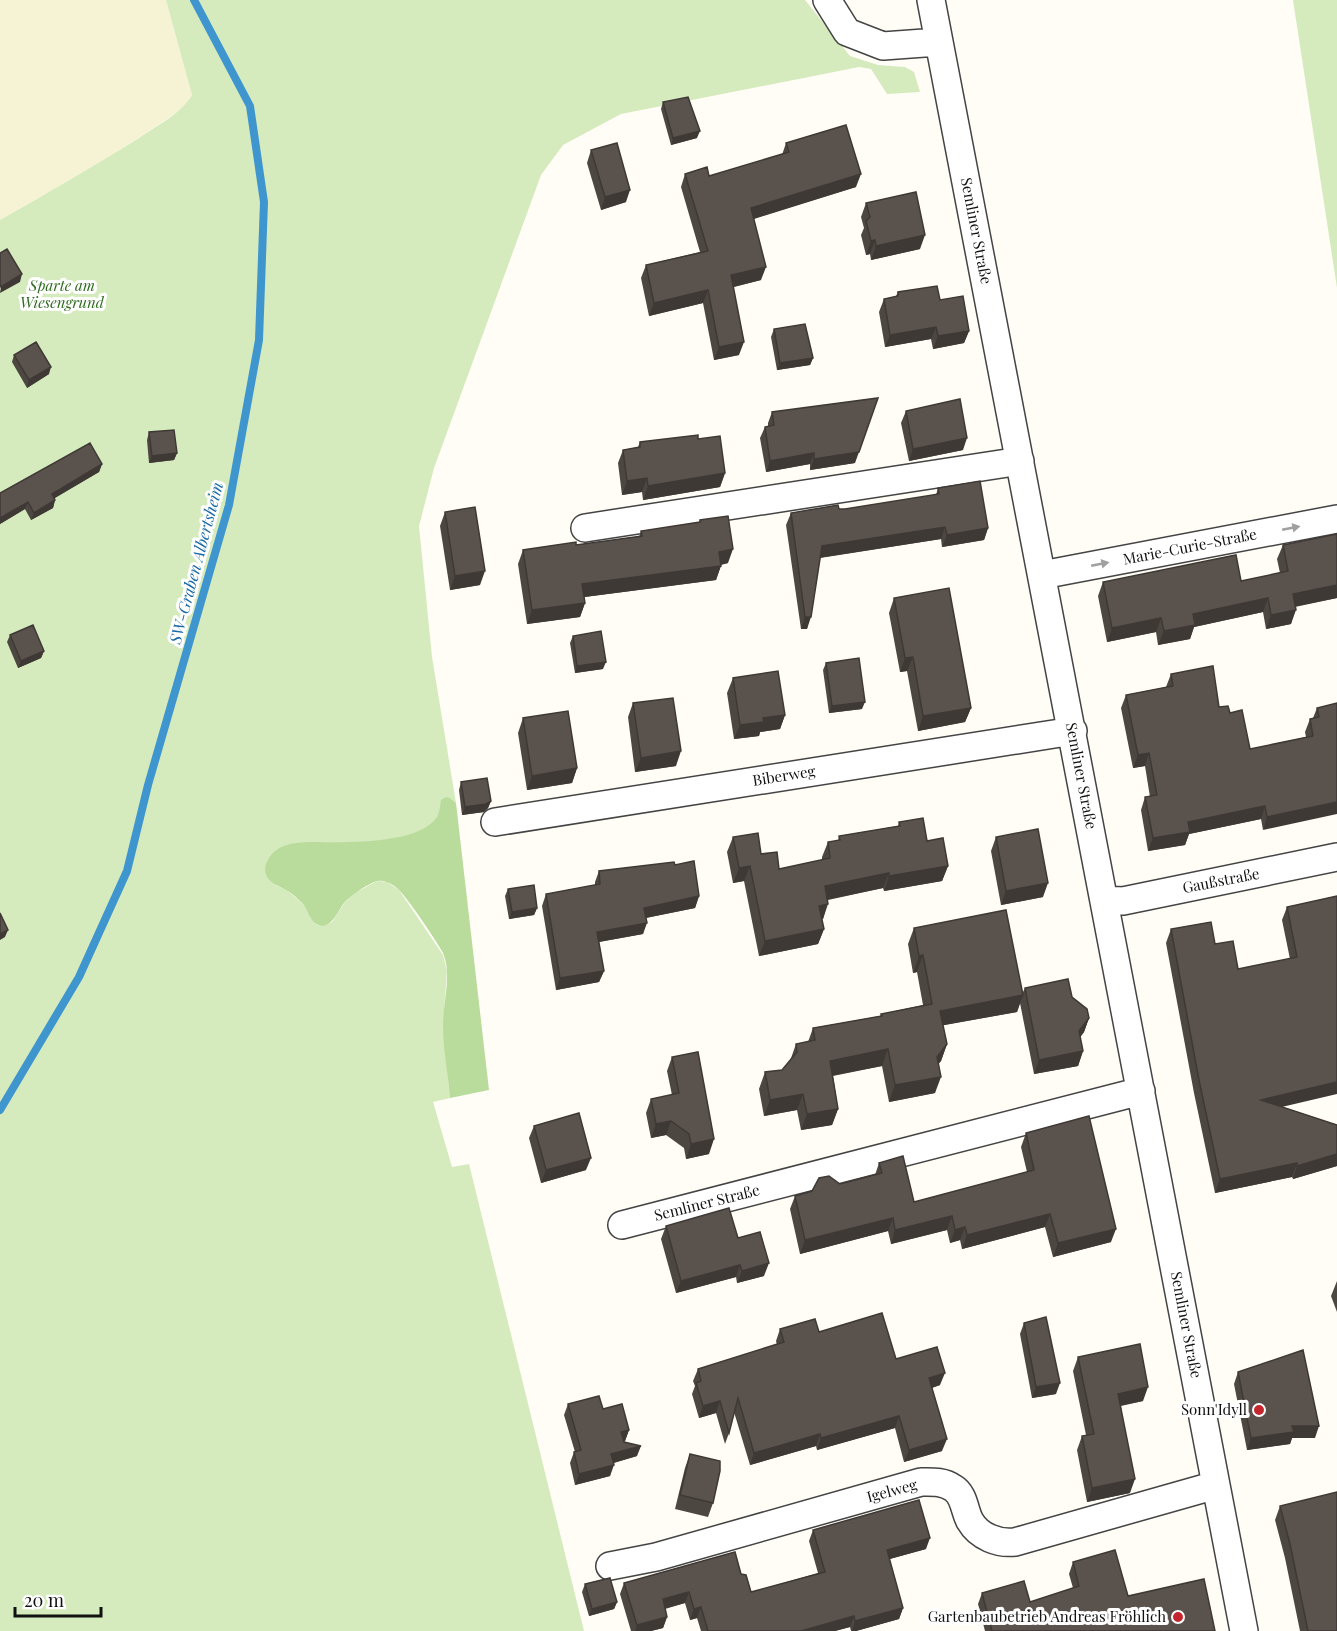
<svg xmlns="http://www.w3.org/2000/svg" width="1337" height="1631" font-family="'Playfair Display',serif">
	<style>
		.farmland { fill: #f6f3d4 }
		.green { fill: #d5ebbd }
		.forest { fill: #b9dc9c }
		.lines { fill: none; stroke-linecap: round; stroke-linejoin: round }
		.stream { stroke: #3f96cf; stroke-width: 8 }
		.minor-casing { stroke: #444; stroke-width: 30 }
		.minor { stroke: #fff; stroke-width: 27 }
		.wall { fill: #4d4742 }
		.shaded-wall { fill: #3f3936 }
		.building { fill: #5a524d; stroke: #3f3936; stroke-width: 1.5 }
		.oneway { fill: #a0a0a0 }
		.poi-dot { fill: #c4262e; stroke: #fff; stroke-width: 2 }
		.labels { text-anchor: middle; stroke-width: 6; stroke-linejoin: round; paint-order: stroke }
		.street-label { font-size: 15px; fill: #111; stroke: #fff }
		.park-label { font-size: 15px; font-style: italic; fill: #2f6b1f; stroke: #fff }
		.poi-label { font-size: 15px; fill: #111; stroke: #fff; text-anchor: end }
		.water-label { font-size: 16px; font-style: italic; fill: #1768a6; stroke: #fff }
	</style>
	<rect width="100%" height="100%" fill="#fffdf5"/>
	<path class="farmland" d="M0,0H166L192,95L187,103L176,113L109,157L0,220Z"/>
	<path class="green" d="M166,0H805L850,56L878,65L905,67L914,72L920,92L887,94L871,69L859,67L621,114L563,145L541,175L434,468L419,526L432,657L456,803L450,798C445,806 439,817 431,824C402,847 334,842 299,843L275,885L287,890L306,907L311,918L317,925L323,926L332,922L345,902L355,893L373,883L378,881L387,882L399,890L443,955L447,971L443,1026L450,1098L433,1102L452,1167L469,1164L584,1631H0V220C47,193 93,167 139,138C157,125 180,115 192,95Z
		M1293,0H1337V288Z"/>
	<path class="forest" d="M446,797L450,798L456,803L489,1090L450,1098C448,1074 443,1049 443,1025C443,1007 448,989 447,971C447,966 445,958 443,953C436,940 409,900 399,890C394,885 385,880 378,881C370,882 350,896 344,903C338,911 329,934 315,923C309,918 308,910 303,904C298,899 292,893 286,890C279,886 272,884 267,877C264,871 265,865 268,860C276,845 291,843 307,842C338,842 418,846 437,817C440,812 440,805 441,800Z"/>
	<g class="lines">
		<path class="stream" d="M0,1110L79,977L127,871L148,785L229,505L259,340L264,202L250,106L194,0"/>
		<g class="minor-casing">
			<path id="minor" d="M827,0L847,32L883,46L938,42
				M931,0L1244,1631
				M585,528L1020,461
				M1042,575L1337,519
				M495,822L1073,731
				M1104,900L1123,901L1337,857
				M622,1225L1141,1091
				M610,1566L656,1557L921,1482C932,1482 943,1481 953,1488C965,1495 964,1511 970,1521C979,1537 999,1544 1015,1542L1216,1485"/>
		</g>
		<use href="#minor" class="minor"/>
	</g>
	<path class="wall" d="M663,102L697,138L671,145L661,109Z
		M786,143L856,187L754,219L761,280L733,287L739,355L714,360L703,303L649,316L641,278L646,265L700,252L681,187L685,174L709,176L782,155Z
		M591,150L626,202L601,210L587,163Z
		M866,203L920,249L871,260L870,254L866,255L861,235L864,228L861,217Z
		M898,292L940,300L969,331L964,343L933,349L931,339L885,347L879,312L884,299L896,296Z
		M774,329L813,358L810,365L777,370L771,337Z
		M14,355L49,374L27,388L12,362Z
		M906,411L963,450L909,461L901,423Z
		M772,412L855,463L810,470V464L766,472L760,438L765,427L768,426V423Z
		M149,432L177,453L174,460L149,463L147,440Z
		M698,439L725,473L720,487L643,500L642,492L622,495L618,463L623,450L638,447L640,442Z
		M102,464L99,472L54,498L55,500L53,508L31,520L25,509L0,524V493Z
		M938,488L988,528L984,540L942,547L941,539L820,558L807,629H801L786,525L791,513L845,509L936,495Z
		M445,512L480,585L450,590L440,526Z
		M700,520L728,563L721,565L716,580L584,597L585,603L580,617L527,624L518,564L523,550L576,545L639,537L641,531L699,523Z
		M1283,545L1337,598L1295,607L1291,624L1266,629L1263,612L1194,627L1190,639L1158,645L1156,632L1107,642L1098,596L1103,582L1241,581L1280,573L1277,559Z
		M894,598L971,708L965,722L918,731L907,671L900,672L889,613Z
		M10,635L44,651L41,658L18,668L7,642Z
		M573,636L603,669L575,673L570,643Z
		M826,663L862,709L829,713L823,670Z
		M1171,674L1219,707L1230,713L1250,749L1306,737L1305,732L1310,719L1313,718L1317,708L1337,703L1263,830L1261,819L1189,834L1185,845L1148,851L1141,810L1145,797H1150L1145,766L1133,768L1121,708L1126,695L1166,687Z
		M733,678L785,715L780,729L760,732L759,736L734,739L727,693Z
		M633,703L676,766L635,772L628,717Z
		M523,718L577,768L572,783L527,790L518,733Z
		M461,782L491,801L488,808L484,812L462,815L459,790Z
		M899,822L927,841L948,866L942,881L884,891L883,888L828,900L823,919H822L824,929L818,944L759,956L744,881L733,883L727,852L733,837L761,854L779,869L822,860V857L828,842L838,841L839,836L898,826Z
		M996,837L1043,897L1001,905L991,851Z
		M675,865L699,896L695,908L646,918L643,934L599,942L604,971L599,982L556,990L542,906L546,894L595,885V882L599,871Z
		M508,889L537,908L534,915L509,919L505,896Z
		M1337,896L1283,1107L1337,1125V1166L1293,1179L1292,1177L1215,1193L1194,1093L1166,943L1171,929L1215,944L1238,969L1290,959L1282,920L1287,907Z
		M914,928L1022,994L1025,988L1072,997L1089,1018L1084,1032L1080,1037L1083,1051L1078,1066L1034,1074L1020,1003L1017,1012L943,1025L947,1044L941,1061L938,1064L935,1093L889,1102L882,1066L833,1076L838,1109L832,1125L801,1130L797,1110L764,1116L759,1089L765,1072L782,1070L790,1061L796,1044L808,1042L813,1028L880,1016L881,1014L923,1005L917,972L913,973L908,944Z
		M672,1057L709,1154L686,1159L684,1148L666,1135L651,1138L646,1113L651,1099L672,1095L667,1071Z
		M534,1126L586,1170L541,1183L529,1138Z
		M1026,1133L1111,1242L1053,1257L1045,1227L962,1249L960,1240L950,1243L947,1230L891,1244L888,1231L800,1254L790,1209L795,1196L875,1175L879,1163L914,1202L1027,1172L1021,1147Z
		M666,1226L738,1238L764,1276L737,1283L736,1277L676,1293L661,1239Z
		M1337,1281V1312L1331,1296Z
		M1024,1323L1056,1394L1032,1398L1020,1334Z
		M780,1329L819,1332L896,1359L940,1385L932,1388L942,1451L904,1462L895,1428L817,1450L816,1446L750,1465L734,1412L729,1433L725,1444L716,1413L699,1418L692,1394L695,1386L693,1381L698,1369L777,1345L776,1341Z
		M1078,1357L1143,1401L1121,1406L1130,1493L1087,1502L1077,1450L1082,1436L1086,1435L1073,1371Z
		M1238,1372L1315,1438H1292L1290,1444L1247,1450L1234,1384Z
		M568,1404L603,1409L629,1430L625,1441H624L637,1456L613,1463L610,1476L575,1485L570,1463L574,1452H575L564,1415Z
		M690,1454L713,1503L708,1517L675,1509L685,1468Z
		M1280,1506L1337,1631H1300L1285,1558L1275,1520Z
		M813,1530L926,1549L889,1559L903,1608L899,1619L856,1631H851L850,1627L835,1631H701L697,1618L690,1620L685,1603L665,1609L667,1617L663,1628L651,1631H631L620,1594L624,1583L741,1574L751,1592L818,1573L809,1541Z
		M1073,1562L1128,1596L1215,1631H985L978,1604L982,1593L1030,1602L1073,1588L1069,1574Z
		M585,1584L617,1602L614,1609L589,1616L582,1592Z"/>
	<path class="shaded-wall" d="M700,131L697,138L671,145L673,138Z
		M861,174L856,187L746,221L751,208Z
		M630,190L626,202L601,210L605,197Z
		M925,235L920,249L871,260L876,246Z
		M875,240L870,254L866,255L871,241Z
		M766,267L761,280L726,289L731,275Z
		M22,274L20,282L0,293L1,287Z
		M708,290L703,303L649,316L654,303Z
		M936,327L931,339L885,347L890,335Z
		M969,331L964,343L933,349L938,336Z
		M744,342L739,355L714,360L719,347Z
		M813,358L810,365L777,370L780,363Z
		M51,367L49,374L27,388L29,380Z
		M967,438L963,450L909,461L913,449Z
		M859,452L855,463L810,470L814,459Z
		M177,453L174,460L149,463L152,456Z
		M814,453L810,464L766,472L770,461Z
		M102,464L99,472L50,501L52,494Z
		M725,473L720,487L643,500L648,486Z
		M647,478L642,492L622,495L627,481Z
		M55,500L53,508L31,520L34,513Z
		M28,502L25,509L0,524V518Z
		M945,527L941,539L818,558L822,546Z
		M988,528L984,540L942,547L947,535Z
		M733,549L728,563L714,566L719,552Z
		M721,566L716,580L577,598L582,584Z
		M485,571L480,585L450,590L455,576Z
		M1337,585V598L1287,608L1293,594Z
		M1268,598L1263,612L1194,627L1190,639L1158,645L1164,631L1193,614Z
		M585,603L580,617L527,624L532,610Z
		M1296,610L1291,624L1266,629L1271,615Z
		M805,617H811L807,629H801Z
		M1161,618L1156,632L1107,642L1112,628Z
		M44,651L41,658L18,668L21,661Z
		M913,657L907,671L900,672L905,658Z
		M606,662L603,669L575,673L577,666Z
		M865,702L862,709L829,713L832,706Z
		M971,708L965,722L918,731L923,716Z
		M785,715L780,729L760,732L759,736L734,739L740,725L763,718Z
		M681,751L676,766L635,772L641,758Z
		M1149,753L1145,766L1133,768L1138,755Z
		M577,768L572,783L527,790L532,776Z
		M491,801L488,808L484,812L462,815L465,807Z
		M1337,802V814L1263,830L1267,817Z
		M1265,806L1261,819L1189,834L1185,845L1148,851L1153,838L1188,822Z
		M750,866L744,881L733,883L739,868Z
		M948,866L942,881L884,891L889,876Z
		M889,873L883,888L820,901L825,886Z
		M1048,883L1043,897L1001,905L1006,891Z
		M699,896L695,908L640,919L644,908Z
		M828,904L823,919L814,921L819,906Z
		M537,908L534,915L509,919L512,912Z
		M647,923L643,934L593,943L597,932Z
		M824,929L818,944L759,956L765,941Z
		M8,930L5,937L0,940V934Z
		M923,955L917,972L913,973L919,956Z
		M604,971L599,982L556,990L560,978Z
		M1023,995L1017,1012L934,1027L940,1011Z
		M1089,1018L1084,1032L1074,1046L1079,1031Z
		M947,1044L941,1061L931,1073L937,1057Z
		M888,1049L882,1066L824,1077L830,1061Z
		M1083,1051L1078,1066L1034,1074L1039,1060Z
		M941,1077L935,1093L889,1102L895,1085Z
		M1337,1082V1094L1256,1113L1261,1100Z
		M803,1094L797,1110L764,1116L770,1100Z
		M838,1109L832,1125L801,1130L807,1114Z
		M671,1121L666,1135L651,1138L656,1124Z
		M714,1139L709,1154L686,1159L691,1144Z
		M1337,1154V1166L1293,1179L1297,1166Z
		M591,1158L586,1170L541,1183L546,1170Z
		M1297,1163L1292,1177L1215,1193L1220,1179Z
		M1050,1214L1045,1227L962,1249L967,1235Z
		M952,1216L947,1230L891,1244L895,1230Z
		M893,1218L888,1231L800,1254L805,1240Z
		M965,1227L960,1240L950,1243L955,1230Z
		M1116,1229L1111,1242L1053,1257L1058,1243Z
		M769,1263L764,1276L737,1283L742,1271Z
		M740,1265L736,1277L676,1293L681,1281Z
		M945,1373L940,1385L925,1390L929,1378Z
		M1060,1383L1056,1394L1032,1398L1036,1387Z
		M1148,1387L1143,1401L1113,1407L1118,1394Z
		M720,1401L716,1413L699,1418L703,1406Z
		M899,1416L895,1428L817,1450L821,1438Z
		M1292,1426H1319L1315,1438H1292L1290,1444L1247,1450L1251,1438Z
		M629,1430L625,1441L617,1443L621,1432Z
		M820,1434L816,1446L750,1465L754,1453Z
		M947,1439L942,1451L904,1462L909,1450Z
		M641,1446L637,1456L607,1465L611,1454Z
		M614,1465L610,1476L575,1485L579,1474Z
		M1135,1479L1130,1493L1087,1502L1092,1488Z
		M930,1538L926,1549L883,1561L887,1550Z
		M689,1592L685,1603L659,1610L663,1599Z
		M617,1602L614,1609L589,1616L592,1609Z
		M701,1607L697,1618L690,1620L694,1609Z
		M903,1608L899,1619L856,1631H852L855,1621Z
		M854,1616L850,1627L835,1631H800Z
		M667,1617L663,1628L651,1631H635L637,1625Z"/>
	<path class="building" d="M688,97L700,131L673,138L663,102Z
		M846,125L861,174L751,208L766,267L731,275L744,342L719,347L708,290L654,303L646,265L708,251L685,174L707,167L709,176L789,152L786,143Z
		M617,143L630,190L605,197L591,150Z
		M916,192L925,235L876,246L875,240L871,241L866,221L870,217L866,203Z
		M7,249L22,274L1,287L0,284V253Z
		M937,286L940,300L963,296L969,331L938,336L936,327L890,335L884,299L898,296V292Z
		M805,324L813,358L780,363L774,329Z
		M36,342L51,367L29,380L14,355Z
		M878,398L859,452L814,459V453L770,461L765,427L774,425L772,412Z
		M960,399L967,438L913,449L906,411Z
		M174,430L177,453L152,456L149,432Z
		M698,435V439L720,436L725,473L648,486L647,478L627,481L623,450L640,447V442Z
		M90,443L102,464L52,494L55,500L34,513L28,502L0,518V493Z
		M980,481L988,528L947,535L945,527L822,546L811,617H805L791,513L838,505L839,509H845L939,494L938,488Z
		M475,507L485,571L455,576L445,512Z
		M728,516L733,549L719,552L721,566L582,584L585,603L532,610L523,550L576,542V545L642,536L641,531L700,522V520Z
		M1337,534V585L1293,594L1296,610L1271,615L1268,598L1193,614L1195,625L1164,631L1161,618L1112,628L1103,582L1236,555L1241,581L1288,571L1283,545Z
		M949,588L971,708L923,716L913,657L905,658L894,598Z
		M33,625L44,651L21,661L10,635Z
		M601,631L606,662L577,666L573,636Z
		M859,658L865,702L832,706L826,663Z
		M1213,666L1219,707L1228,706L1230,713L1242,710L1250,749L1313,736L1310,719L1319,717L1317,708L1337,703V802L1267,817L1265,806L1188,822L1190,832L1153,838L1145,797L1157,795L1149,753L1138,755L1126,695L1173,686L1171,674Z
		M778,671L785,715L763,718L764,722L740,725L733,678Z
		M673,698L681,751L641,758L633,703Z
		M568,711L577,768L532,776L523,718Z
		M487,778L491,801L486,804L465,807L461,782Z
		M923,818L927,841L943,838L948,866L889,876V873L825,886L828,904L819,906L824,929L765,941L750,866L739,868L733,837L758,833L761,854L777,852L779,869L830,858L828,842L840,840L839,836L900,826L899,822Z
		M1038,829L1048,883L1006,891L996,837Z
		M694,861L699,896L644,908L647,923L597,932L604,971L560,978L546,894L600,884L599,871L674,862L675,865Z
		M534,885L537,908L512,912L508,889Z
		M1337,896V1082L1261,1100L1337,1125V1154L1297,1166V1163L1220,1179L1199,1080L1171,929L1211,922L1215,944L1233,941L1238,969L1297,957L1287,907Z
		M1006,910L1023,995L940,1011L947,1044L937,1057L941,1077L895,1085L888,1049L830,1061L838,1109L807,1114L803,1094L770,1100L765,1072L782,1070L797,1052L796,1044L815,1040L813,1028L882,1016L881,1014L932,1004L923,955L919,956L914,928Z
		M0,913L8,930L0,934Z
		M1068,979L1072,997L1087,1009L1089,1018L1079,1031L1083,1051L1039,1060L1025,988Z
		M698,1052L714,1139L691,1144L689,1134L671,1121L656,1124L651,1099L679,1093L672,1057Z
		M579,1113L591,1158L546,1170L534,1126Z
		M1089,1116L1116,1229L1058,1243L1050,1214L967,1235L965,1227L955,1230L952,1216L895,1230L893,1218L805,1240L795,1196L812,1191L819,1178L829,1176L840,1184L882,1173L879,1163L903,1156L914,1202L1034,1170L1026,1133Z
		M729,1208L738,1238L760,1232L769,1263L742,1271L740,1265L681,1281L666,1226Z
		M882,1313L896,1359L937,1347L945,1373L929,1378L947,1439L909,1450L899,1416L821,1438L820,1434L754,1453L738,1398L729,1433L720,1401L703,1406L696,1383L701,1381L698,1369L784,1342L780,1329L815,1319L819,1332Z
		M1046,1317L1060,1383L1036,1387L1024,1323Z
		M1140,1344L1148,1387L1118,1394L1135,1479L1092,1488L1082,1436L1094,1434L1078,1357Z
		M1303,1350L1319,1426H1292L1294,1432L1251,1438L1238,1372Z
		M599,1396L603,1409L622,1404L629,1430L621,1432L624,1442L641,1446L611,1454L614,1465L579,1474L574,1452L581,1450L568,1404Z
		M690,1454L720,1461V1471L713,1503L680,1495Z
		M1337,1492V1631H1308L1290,1544L1280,1506Z
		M919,1500L930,1538L887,1550L903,1608L855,1621L854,1616L801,1631H708L701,1607L694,1609L689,1592L663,1599L667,1617L637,1625L624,1583L735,1552L741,1574L746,1575L751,1592L825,1572L813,1530Z
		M1115,1550L1128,1596L1204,1579L1215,1631H992L982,1593L1024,1581L1030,1602L1079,1586L1073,1562Z
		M610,1578L617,1602L592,1609L585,1584Z"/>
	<defs><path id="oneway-solid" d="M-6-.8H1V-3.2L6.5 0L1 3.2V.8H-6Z" transform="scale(1.5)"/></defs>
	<g class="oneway">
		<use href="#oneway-solid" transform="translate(1291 528) rotate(-11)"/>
		<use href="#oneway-solid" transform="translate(1100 564) rotate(-11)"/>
	</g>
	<g class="poi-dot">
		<circle cx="1259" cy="1410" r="6"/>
		<circle cx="1178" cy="1617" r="6"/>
	</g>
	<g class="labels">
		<g class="street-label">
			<text transform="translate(976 231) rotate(79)" y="5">Semliner Straße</text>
			<text transform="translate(1190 547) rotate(-11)" y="5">Marie-Curie-Straße</text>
			<text transform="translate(784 776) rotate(-9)" y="5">Biberweg</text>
			<text transform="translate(1081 776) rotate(79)" y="5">Semliner Straße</text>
			<text transform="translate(1221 881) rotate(-11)" y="5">Gaußstraße</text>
			<text transform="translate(707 1203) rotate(-14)" y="5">Semliner Straße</text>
			<text transform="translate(1186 1325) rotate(79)" y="5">Semliner Straße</text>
			<text transform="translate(892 1491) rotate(-15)" y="5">Igelweg</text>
		</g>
		<g class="park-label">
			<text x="62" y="291">Sparte am<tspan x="62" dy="17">Wiesengrund</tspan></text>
		</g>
		<g class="poi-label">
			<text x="1247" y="1415">Sonn'Idyll</text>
			<text x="1166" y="1622">Gartenbaubetrieb Andreas Fröhlich</text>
		</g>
		<g class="water-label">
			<text transform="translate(196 563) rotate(-75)" y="6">SW-Graben Albertsheim</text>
		</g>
	</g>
	<path d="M15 1607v9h86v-9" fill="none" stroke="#111111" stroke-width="3"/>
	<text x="24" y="1607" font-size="18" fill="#111111" stroke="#ffffff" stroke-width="4.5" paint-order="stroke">20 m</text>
</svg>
